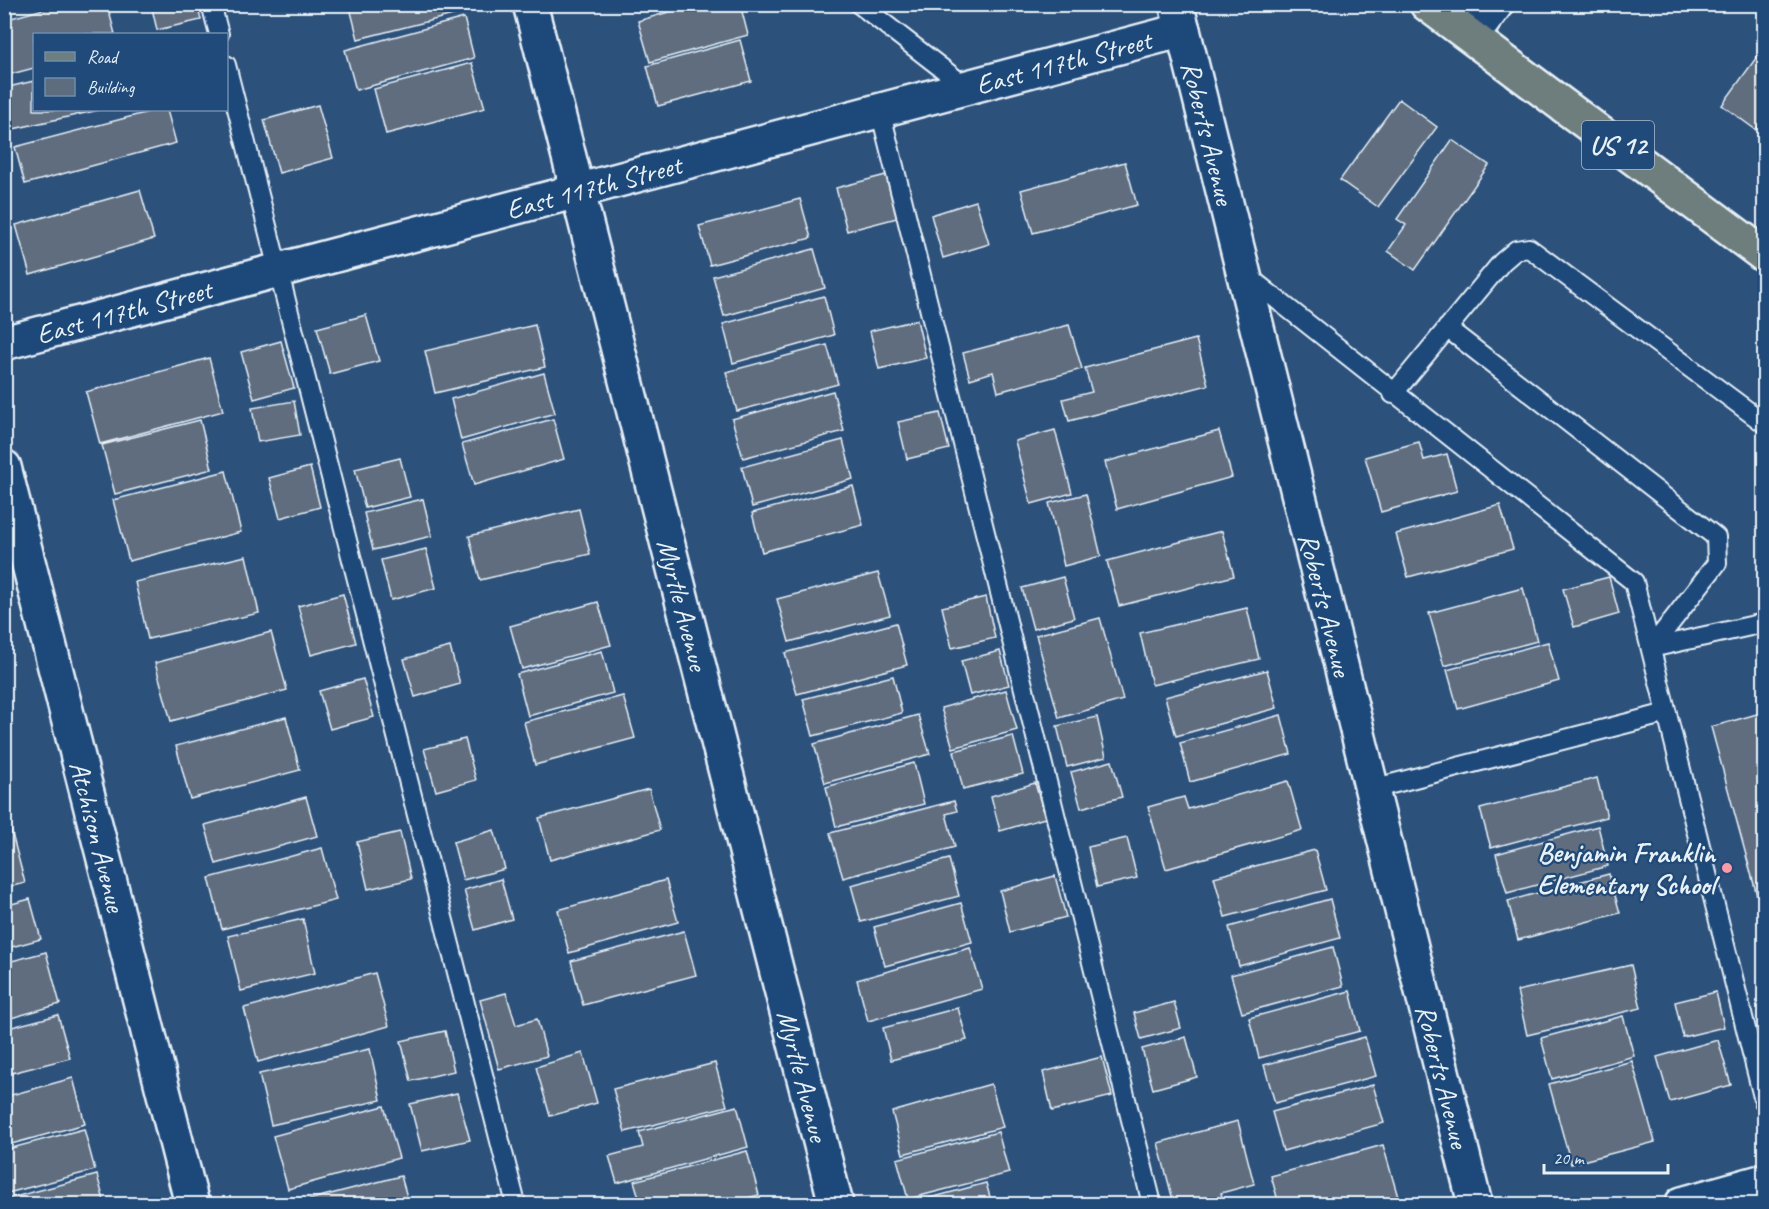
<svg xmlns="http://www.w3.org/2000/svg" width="1769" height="1209" font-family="Caveat,sans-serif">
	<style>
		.building { fill: #5e6d7e; stroke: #e8f1f8; stroke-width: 1.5 }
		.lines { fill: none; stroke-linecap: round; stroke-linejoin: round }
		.service-casing { stroke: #e8f1f8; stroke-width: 22 }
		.minor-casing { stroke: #e8f1f8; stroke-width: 38 }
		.tertiary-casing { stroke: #e8f1f8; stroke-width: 38 }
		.primary-casing { stroke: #e8f1f8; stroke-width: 38 }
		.service { stroke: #1f4a7a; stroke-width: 18 }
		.minor { stroke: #1f4a7a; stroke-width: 33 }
		.tertiary { stroke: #1f4a7a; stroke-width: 33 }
		.primary { stroke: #6d7e7c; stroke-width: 33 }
		.poi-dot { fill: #ff9aa2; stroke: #1f4a7a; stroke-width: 2 }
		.labels { text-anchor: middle; stroke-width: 4.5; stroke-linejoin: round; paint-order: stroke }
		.shield { fill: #1f4a7a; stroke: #acbfd2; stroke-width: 1.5 }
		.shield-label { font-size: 27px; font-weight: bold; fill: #e8f1f8 }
		.street-label { font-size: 28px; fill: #e8f1f8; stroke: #1f4a7a }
		.poi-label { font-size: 28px; font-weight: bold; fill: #e8f1f8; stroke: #1f4a7a; text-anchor: end }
	</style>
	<rect width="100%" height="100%" fill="#2c517b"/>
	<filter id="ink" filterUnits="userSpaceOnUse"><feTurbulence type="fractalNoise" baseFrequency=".0167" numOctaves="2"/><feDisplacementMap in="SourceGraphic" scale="12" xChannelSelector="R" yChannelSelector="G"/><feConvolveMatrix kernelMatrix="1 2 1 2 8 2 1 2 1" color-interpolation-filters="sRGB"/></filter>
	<g filter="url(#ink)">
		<path class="building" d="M62,4H107L115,34H34V68L4,76V20Z
			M151,4H197L201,20L157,30Z
			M349,4H458L461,13L358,39Z
			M696,4H740L748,35L650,62L638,21Z
			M464,18L474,58L356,90L345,50Z
			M740,40L751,81L658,106L647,66Z
			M1764,47V118L1756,130L1722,105Z
			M472,63L485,108L386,134L374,89Z
			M34,81V110H99L13,129L4,88Z
			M1399,99L1437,127L1378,207L1340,180Z
			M318,105L333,158L279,173L264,120Z
			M156,110H167L176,143L25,184L15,147Z
			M1452,140L1489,165L1415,270L1388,251L1406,225L1397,219Z
			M1125,162L1137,205L1033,233L1021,190Z
			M886,175L897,218L847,231L836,188Z
			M140,190L154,239L30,275L16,225Z
			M800,199L811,238L710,265L699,226Z
			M976,201L989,244L943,258L931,215Z
			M814,249L825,288L724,316L713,276Z
			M824,296L834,335L733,363L723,324Z
			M366,315L379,361L330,374L317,328Z
			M917,320L926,358L879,369L870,331Z
			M535,325L545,367L435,393L425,351Z
			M1069,325L1082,369L998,392L993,372L970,379L963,353Z
			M1196,339L1208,385L1069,421L1063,399L1092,392L1085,368Z
			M281,341L294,388L254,399L241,352Z
			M827,345L838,384L737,411L726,372Z
			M209,358L223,411L100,444L86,392Z
			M544,373L555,413L461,440L451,399Z
			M833,391L844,431L743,458L732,419Z
			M294,401L300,435L258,442L252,408Z
			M940,413L949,449L907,459L898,422Z
			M553,419L564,459L474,485L462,444Z
			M200,420L212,469L115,494L102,445Z
			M1055,430L1072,493L1031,504L1015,441Z
			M1219,431L1232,477L1117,509L1105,462Z
			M843,440L853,479L752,507L742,467Z
			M1419,442L1424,460L1447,454L1457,491L1381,512L1365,457Z
			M400,458L410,497L365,508L355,469Z
			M310,467L320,507L280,518L269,478Z
			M226,471L241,532L129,561L113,500Z
			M853,486L863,525L762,552L752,513Z
			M1086,494L1101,556L1064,566L1049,503Z
			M423,499L432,536L373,550L364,513Z
			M1500,505L1513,549L1408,577L1396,534Z
			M579,509L590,554L480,580L469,536Z
			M1222,531L1234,576L1119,606L1107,561Z
			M426,549L436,588L391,600L381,560Z
			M246,556L259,613L148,639L135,582Z
			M878,573L890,615L789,642L777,599Z
			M1063,577L1074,618L1033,629L1022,588Z
			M1609,577L1619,614L1574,627L1563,589Z
			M1523,588L1537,641L1444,666L1429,613Z
			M343,594L356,643L311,655L298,606Z
			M986,597L995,638L952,648L942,607Z
			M598,602L611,645L522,669L510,626Z
			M1247,608L1259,659L1152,685L1140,633Z
			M1100,618L1123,700L1059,718L1036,635Z
			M896,623L907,665L797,694L785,653Z
			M271,632L287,690L171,721L155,663Z
			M1548,642L1559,681L1458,709L1447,670Z
			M450,647L460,684L415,697L404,659Z
			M602,651L613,693L528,716L517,674Z
			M1000,651L1009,685L970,695L961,661Z
			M1267,670L1277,708L1176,736L1165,697Z
			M893,676L902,713L813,736L803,699Z
			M363,679L374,717L330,729L319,691Z
			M1006,690L1017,730L953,748L941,708Z
			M623,696L635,738L535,765L524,722Z
			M1764,712V921L1711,727Z
			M918,715L930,754L825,783L814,744Z
			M1281,715L1291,754L1190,782L1180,743Z
			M286,717L300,770L190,799L176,746Z
			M1097,717L1106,757L1067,767L1057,726Z
			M1013,736L1023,774L963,789L954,751Z
			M465,739L476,780L436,791L424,749Z
			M1112,761L1122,797L1081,808L1071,772Z
			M914,763L924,804L836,827L826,787Z
			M1597,778L1607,817L1491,848L1480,809Z
			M1288,781L1302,830L1166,869L1148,807L1184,797L1188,809Z
			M1035,783L1045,818L1000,831L991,796Z
			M649,789L660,830L550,860L539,818Z
			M306,797L317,836L216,864L205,825Z
			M954,801L957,811L946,814L955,847L843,878L830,833Z
			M1598,826L1608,866L1507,893L1496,854Z
			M11,830L25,883L4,888V832Z
			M494,830L505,869L463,880L453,842Z
			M400,832L411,879L368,889L357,842Z
			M1127,838L1137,878L1097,887L1088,847Z
			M322,848L336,900L222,929L209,878Z
			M1315,850L1326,890L1225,917L1214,877Z
			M949,859L959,896L861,922L851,885Z
			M1609,874L1620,913L1518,940L1508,901Z
			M1055,876L1066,917L1010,932L1000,891Z
			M501,879L512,919L475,930L464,890Z
			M666,880L678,922L569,953L558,910Z
			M30,899L41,939L4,949V906Z
			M1330,899L1340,938L1239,966L1229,927Z
			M961,903L972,942L885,966L874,927Z
			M303,919L315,973L241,991L228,936Z
			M684,931L696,975L583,1005L571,961Z
			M1333,947L1343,986L1242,1013L1231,975Z
			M970,948L982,989L868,1021L857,980Z
			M46,952L60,1004L4,1020V963Z
			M1631,965L1641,1008L1527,1035L1517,991Z
			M375,973L389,1026L258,1062L244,1008Z
			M1350,991L1360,1031L1259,1058L1249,1018Z
			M1716,992L1724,1027L1683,1037L1675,1002Z
			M506,993L516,1025L537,1019L547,1056L499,1069L480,1000Z
			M1174,1002L1181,1028L1141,1039L1134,1013Z
			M958,1008L967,1040L891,1060L883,1028Z
			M58,1015L70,1058L4,1075V1029Z
			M1623,1016L1634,1056L1552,1079L1541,1038Z
			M445,1031L454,1071L411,1081L401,1041Z
			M1186,1037L1197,1077L1153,1089L1142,1049Z
			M1365,1037L1376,1076L1275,1103L1264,1065Z
			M1718,1040L1731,1085L1670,1102L1657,1057Z
			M370,1049L381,1100L271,1125L259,1074Z
			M583,1053L597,1103L550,1116L536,1067Z
			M1102,1057L1112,1096L1052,1111L1043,1072Z
			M1632,1061L1655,1142L1571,1164L1549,1084Z
			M715,1063L727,1106L625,1132L613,1089Z
			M73,1078L85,1124L4,1146V1097Z
			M991,1084L1003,1127L903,1154L892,1112Z
			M1373,1085L1384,1123L1283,1151L1272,1112Z
			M457,1093L470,1140L422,1151L410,1104Z
			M384,1106L399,1158L288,1189L273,1136Z
			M737,1106L748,1147L617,1183L609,1156L643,1147L639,1132Z
			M1238,1121L1254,1184L1221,1193L1224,1204H1174L1158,1143Z
			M84,1129L95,1170L4,1194V1150Z
			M998,1132L1009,1173L908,1199L897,1159Z
			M1383,1145L1400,1204H1279L1271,1176Z
			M747,1151L759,1195L725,1204H641L634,1181Z
			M97,1175L105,1204H9L7,1199Z
			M401,1176L409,1204H292Z
			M986,1183L992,1204H920L919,1201Z"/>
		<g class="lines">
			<g class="service-casing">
				<path id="service" d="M211,4L219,34
					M859,4L966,87
					M226,65L516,1204
					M880,110L1152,1204
					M1246,275L1634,582L1764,1101
					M1447,328L1716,537L1717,563L1651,648
					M1393,394L1502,262L1516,250L1529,248L1764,423
					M1651,648L1764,623
					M1372,789L1667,713"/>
			</g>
			<g class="minor-casing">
				<g id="minor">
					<path id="s1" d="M530,4L836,1204"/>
					<path id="s2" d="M1183,30L1475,1204"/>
					<path d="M1472,36L1496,4"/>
					<path id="s3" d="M4,467L192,1204"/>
					<path d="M1682,1204L1764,1181"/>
				</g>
			</g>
			<g class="tertiary-casing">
				<g id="tertiary">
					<path id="s4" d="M4,343L1183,30L1176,4"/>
				</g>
			</g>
			<g class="primary-casing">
				<path id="primary" d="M1427,4L1764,255"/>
			</g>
			<use href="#service" class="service"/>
			<use href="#minor" class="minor"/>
			<use href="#tertiary" class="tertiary"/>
			<use href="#primary" class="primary"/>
		</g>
	</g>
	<circle class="poi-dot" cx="1727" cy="868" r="6"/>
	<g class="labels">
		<rect class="shield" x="1582" y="121" width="72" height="48" rx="4.5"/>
		<g class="shield-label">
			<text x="1618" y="154">US 12</text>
		</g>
		<g class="street-label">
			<text dy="10" stroke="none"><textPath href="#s4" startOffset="1096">East 117th Street</textPath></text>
			<text dy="10" stroke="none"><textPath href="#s2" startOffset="106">Roberts Avenue</textPath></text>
			<text dy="10" stroke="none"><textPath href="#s4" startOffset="610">East 117th Street</textPath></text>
			<text dy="10" stroke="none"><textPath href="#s4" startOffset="124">East 117th Street</textPath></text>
			<text dy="10" stroke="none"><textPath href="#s2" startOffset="592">Roberts Avenue</textPath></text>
			<text dy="10" stroke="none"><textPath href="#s1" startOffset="620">Myrtle Avenue</textPath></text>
			<text dy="10" stroke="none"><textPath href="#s3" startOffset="381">Atchison Avenue</textPath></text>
			<text dy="10" stroke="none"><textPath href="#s1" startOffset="1106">Myrtle Avenue</textPath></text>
			<text dy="10" stroke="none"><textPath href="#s2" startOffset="1078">Roberts Avenue</textPath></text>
		</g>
		<g class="poi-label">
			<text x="1715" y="862">Benjamin Franklin<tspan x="1715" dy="32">Elementary School</tspan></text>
		</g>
	</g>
	<rect width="1769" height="1209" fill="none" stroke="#1f4a7a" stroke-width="24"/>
	<rect x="12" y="12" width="1745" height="1185" fill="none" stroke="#e8f1f8" stroke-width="2" filter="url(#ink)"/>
	<rect x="33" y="33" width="195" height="78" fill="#1f4a7a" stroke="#6f8dac" stroke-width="1.5"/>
	<rect x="45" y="52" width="30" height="9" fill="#6d7e7c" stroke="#6f8dac" stroke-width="1.5"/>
	<text x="87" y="63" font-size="18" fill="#e8f1f8">Road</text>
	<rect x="45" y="78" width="30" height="18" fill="#5e6d7e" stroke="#6f8dac" stroke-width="1.5"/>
	<text x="87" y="93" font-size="18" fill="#e8f1f8">Building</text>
	<path d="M1544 1164v9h124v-9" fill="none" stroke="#e8f1f8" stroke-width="3"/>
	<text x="1553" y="1164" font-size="18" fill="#e8f1f8" stroke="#1f4a7a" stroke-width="4.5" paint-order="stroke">20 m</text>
</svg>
